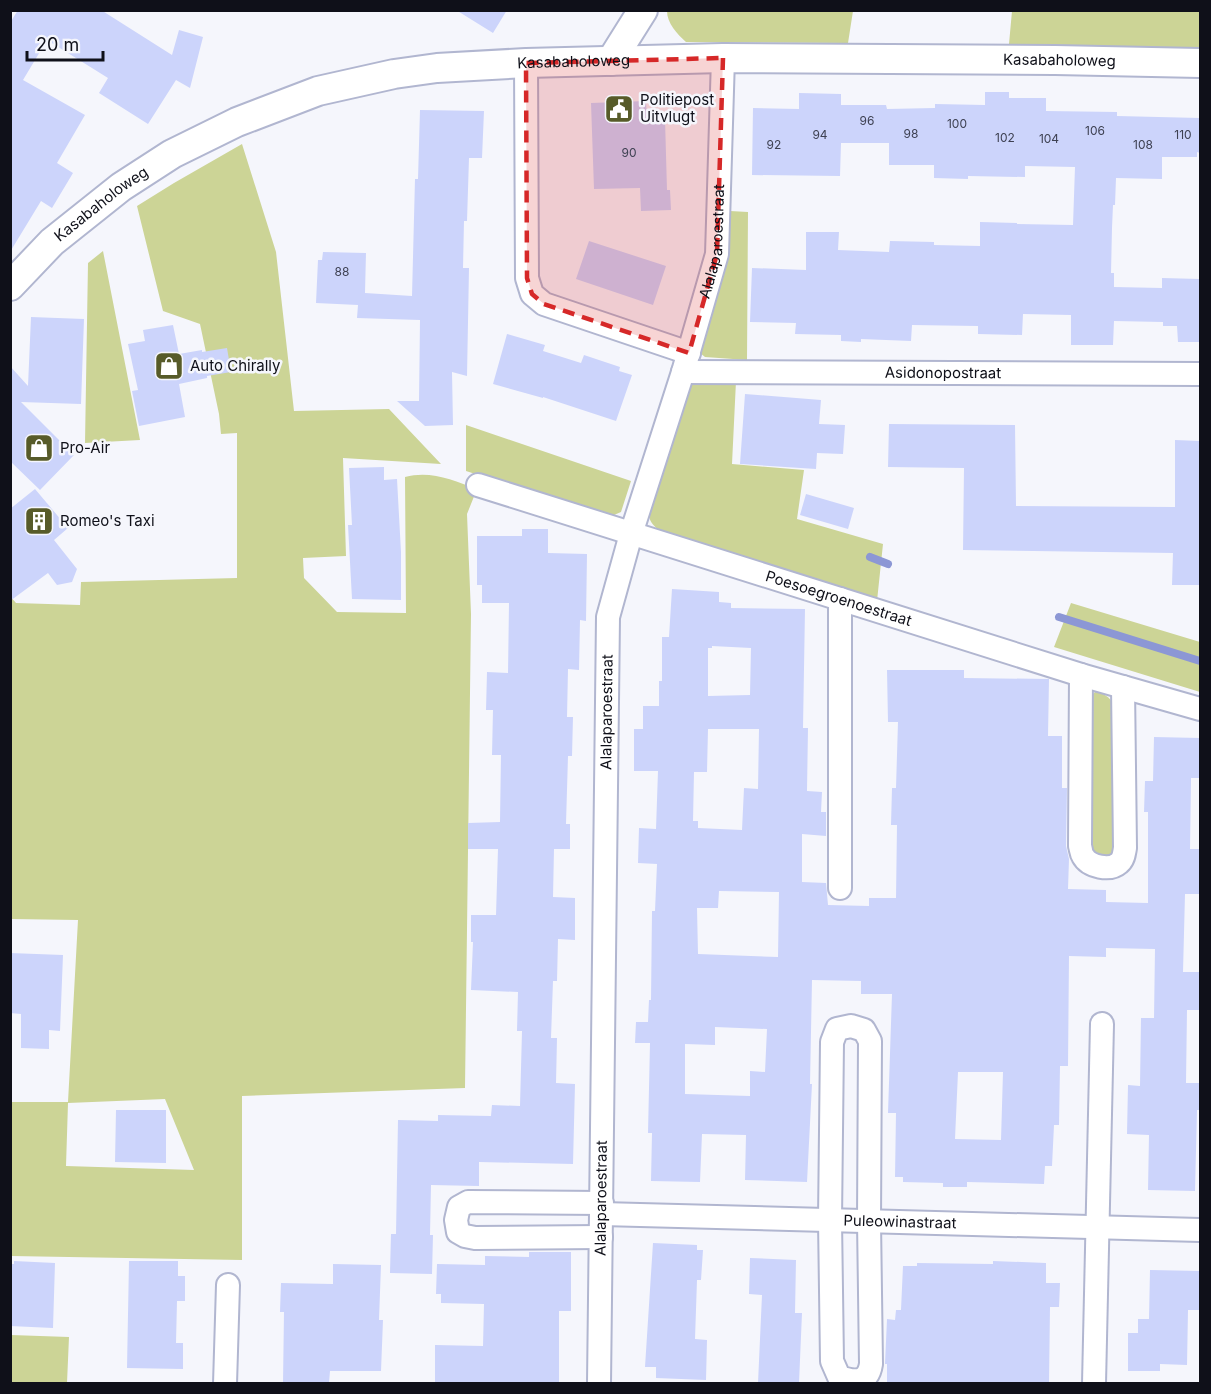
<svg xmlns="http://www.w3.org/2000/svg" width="1211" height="1394" font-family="Inter,sans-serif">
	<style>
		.green { fill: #ccd496; fill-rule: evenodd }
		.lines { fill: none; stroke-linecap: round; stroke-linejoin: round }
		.stream { stroke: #8c97d5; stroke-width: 8 }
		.building { fill: #ccd4fb; fill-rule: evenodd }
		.minor-casing { stroke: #b1b6d0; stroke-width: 26 }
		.tertiary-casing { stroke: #b1b6d0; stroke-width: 32 }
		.minor { stroke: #fff; stroke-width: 22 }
		.tertiary { stroke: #fff; stroke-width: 28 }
		.marked { fill: #d62828; fill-opacity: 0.2; stroke: #d62828; stroke-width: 4.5; stroke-dasharray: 12 8; stroke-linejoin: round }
		.labels { text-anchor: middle; stroke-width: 5; stroke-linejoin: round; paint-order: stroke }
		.number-label { font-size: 12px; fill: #3e4152 }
		.street-label { font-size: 15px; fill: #0f1019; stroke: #f5f6fc }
		.poi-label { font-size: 15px; fill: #0f1019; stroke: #f5f6fc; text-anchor: start }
	</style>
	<rect width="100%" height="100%" fill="#f5f6fc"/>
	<path class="green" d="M667,11V10L853,11L848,43L686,42C677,34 667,23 667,11Z
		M1012,11H1200V48L1009,44Z
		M242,144L276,252L294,411L389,409L441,464L343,458L346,556L303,558L304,578L337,612L406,613L405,477C430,470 453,480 477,489L467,514L471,614L465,1088L242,1096V1260L11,1256V1102H68L78,920L11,919L10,596L16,603L80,605L81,582L237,578V433L221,434L219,414L200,324L163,311L137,206L174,183ZM165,1099L194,1170L66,1166L68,1103Z
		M730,211L748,212L747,360L705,357L700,353L728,250Z
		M103,251L140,440L85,443L88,263Z
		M691,381H736L732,464L804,470L797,519L883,544L877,601L661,532C650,523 648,520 649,505Z
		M466,425L631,481L621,512L614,515H603L466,471Z
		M1071,603L1200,642V692L1054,647Z
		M1095,692C1107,694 1111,698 1116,710L1115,847L1111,855L1102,857L1089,852L1088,699Z
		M11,1335L69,1337L67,1383H11Z"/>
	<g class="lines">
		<path class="stream" d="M870,557L888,564
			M1059,617L1200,661"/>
	</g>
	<path class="building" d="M18,10H101L172,55L179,30L203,37L190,88L176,80L148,124L99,93L108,78L47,40L23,80L85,115L57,163L73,173L52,208L41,201L10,252V23Z
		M456,10H507L493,33Z
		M985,92H1009V98H1046V111L1117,112V116L1200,118V153L1197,152V157H1162V179L1116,178L1115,205H1113L1112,228L1111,273H1114V287L1162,288V278L1200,279V342H1178L1177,326H1163V322L1114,321L1113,345H1071V315L1023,314L1022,335L978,334V326L912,325L911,341L861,339V342L841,341V335L795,334L796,323L750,322L752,268L806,270V232H839L838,250L889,252L890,241L934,242V245L980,246V222L1017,223V224L1073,225L1075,167L1025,166V177L968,176V179L934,178V165H889V143H841L840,176L752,175L753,108L799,109V93L841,94V105H886L887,109L935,108V104L985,105Z
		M646,101L647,119H665L667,190H670L671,210L641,211L640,188L594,189L591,103Z
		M420,110L484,111L482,158H469L467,221H464L463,268H469L467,376L452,372L453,425L425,426L397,401H419L420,320L357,318L358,305L316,303L318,260H322L323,252L366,253L365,293L412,296L415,179H418Z
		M589,241L666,266L653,305L576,279Z
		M31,317L84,319L81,404L21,402L74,455L40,490L10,461V366L28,386Z
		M173,325L179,354L202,350V352L227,348L231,372L207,376V378L179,384L185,417L139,426L132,391L138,390L128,344L145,341L143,330Z
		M507,334L545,345L543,351L581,363L584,355L620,367L619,371L632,375L616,421L543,397V398L493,384Z
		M745,394L821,400L819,424L845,425L843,454L817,453L816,469L740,464Z
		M889,424L1015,425L1016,506L1175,507V440L1200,441V585H1172L1173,553L963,550L964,468L888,467Z
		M384,467V480L397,479L401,552V600L352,599L348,525H352L349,468Z
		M35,489L68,528L54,540L77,569L72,582L57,585L48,573L10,601V509Z
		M806,494L854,508L848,529L800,515Z
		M522,529H548V553L587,554L586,621L580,620L579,670L568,669L567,717H573L572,756H568L566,824H570V849H554L553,897L575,898V940L558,939L557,981H553L551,1038H557L556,1083L575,1084L573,1164L479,1162V1186L431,1185L430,1235H433L432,1274L390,1273L391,1234H396L398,1120L438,1121V1115L491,1116L492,1105L520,1106L522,1031H517L518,992L471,990L473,942H471V915H496L498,849H468V823L500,822L501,755H492L493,710H486L487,672L508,673L509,603H482V585H477V536H522Z
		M672,589L719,592V602L731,603V608L805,609L803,728H808L807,791L822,792L821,812H826V836L802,834V882L826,883L828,905L869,906V898H896L897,825H891L892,788H896L898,722H888L887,670H964V678L1049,679L1048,736H1062V788H1067L1066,846L1069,859L1068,889L1106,890V902L1148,903V812H1144L1145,781H1153L1154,737L1200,738V778H1191L1190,849H1200V894H1185L1183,972H1200V1010H1187L1186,1083H1200V1110H1197L1195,1191L1148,1190L1149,1135L1127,1134L1128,1085L1140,1086L1141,1018H1154L1155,949L1106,948V957L1069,956L1068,1066H1060L1059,1125H1054L1052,1166H1045L1044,1184L967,1182V1187H943V1183L903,1182V1177H895L896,1113H888L892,994H861V981L812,980L810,1084H812L807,1182L745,1180L746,1135L702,1134L700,1182L651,1181L652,1133H648L650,1043H635L636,1022H648L649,1000H651L652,911H655L657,864L638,863L639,828L656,829L658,771H634V729H643V706H659V681H662V637H669ZM712,646L751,648L750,695L708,696V648H712ZM708,729H759L758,789L744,788L742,830L698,828V821H693L694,772H707ZM719,891L779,892L778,957L698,954L697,908H718ZM715,1027L767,1029L765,1072L750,1071V1096L685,1094V1044L715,1045ZM958,1072H1003L1001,1140L955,1139Z
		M10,953L63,955L60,1031L49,1030V1049L21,1048V1014L10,1013Z
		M116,1110H166V1163L115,1162Z
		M653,1243L697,1245V1250H703L701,1280H697L695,1339L707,1340L706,1380L656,1378V1367H645Z
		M529,1252H571V1311H559V1383H435V1345L483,1346L484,1304L441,1303V1294H436L437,1264L485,1265V1256L529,1257Z
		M750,1258L796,1260L795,1313H802L799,1383H758L762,1295L749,1294Z
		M14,1261L55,1263L53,1328L10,1326V1264H14Z
		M129,1261H178V1276H185V1301H177L176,1343H183V1369L127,1368Z
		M993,1261L1046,1263V1283H1060L1059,1307H1050L1049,1383H887V1364H885L887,1319L895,1320L896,1310H901L903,1266H917V1263L993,1264Z
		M333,1264L381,1265L379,1320H383L381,1371H330L329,1383H283L284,1312H280L281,1283L333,1284Z
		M1150,1270L1200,1271V1310H1188L1187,1365L1160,1364V1371H1128V1333H1138V1319H1149Z"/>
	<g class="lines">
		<g class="minor-casing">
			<g id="minor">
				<path d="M526,63L527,278L532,294L544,304L689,353"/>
				<path id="s1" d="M683,372L1200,374"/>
				<path id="s2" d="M478,485L1081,675L1200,709"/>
				<path d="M840,599V888"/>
				<path d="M1081,675L1080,846C1081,849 1081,853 1083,856C1089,867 1110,871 1119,863C1124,859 1124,853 1125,848L1123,687"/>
				<path d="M851,1026L864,1030L870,1041L869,1221L871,1364C868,1384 854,1382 839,1377L832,1361L830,1220L832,1042L837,1029Z"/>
				<path id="s3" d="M602,1214L1200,1230"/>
				<path d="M601,1237L475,1238L465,1236L458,1232L456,1220L459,1207L468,1202L602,1203"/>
				<path d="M225,1384L228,1285"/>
				<path id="s4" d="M599,1384L608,617L631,534L683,372L717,254L723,58"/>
				<path d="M1094,1384L1102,1024"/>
			</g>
		</g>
		<g class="tertiary-casing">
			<g id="tertiary">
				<path d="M611,61L643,10"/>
				<path id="s5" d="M10,286L52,242L121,187L172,154L237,122L318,91L394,74L437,68L526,63L723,58L1055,60L1200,63"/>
			</g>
		</g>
		<use href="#minor" class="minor"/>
		<use href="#tertiary" class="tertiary"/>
	</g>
	<path class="marked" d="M723,58L717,254L689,353L544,304L532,294L527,278L526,63Z"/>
	<defs>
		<g id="civic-square" transform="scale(1.5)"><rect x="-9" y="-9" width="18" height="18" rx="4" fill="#575b29" stroke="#f5f6fc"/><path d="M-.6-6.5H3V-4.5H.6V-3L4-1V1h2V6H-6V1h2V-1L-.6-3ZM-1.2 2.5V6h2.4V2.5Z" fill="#fff"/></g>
		<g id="shop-square" transform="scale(1.5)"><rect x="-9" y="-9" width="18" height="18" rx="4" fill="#575b29" stroke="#f5f6fc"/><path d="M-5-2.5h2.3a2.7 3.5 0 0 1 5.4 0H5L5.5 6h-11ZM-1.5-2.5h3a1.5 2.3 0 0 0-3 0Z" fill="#fff"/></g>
		<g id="building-square" transform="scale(1.5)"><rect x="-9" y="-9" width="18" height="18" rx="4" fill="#575b29" stroke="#f5f6fc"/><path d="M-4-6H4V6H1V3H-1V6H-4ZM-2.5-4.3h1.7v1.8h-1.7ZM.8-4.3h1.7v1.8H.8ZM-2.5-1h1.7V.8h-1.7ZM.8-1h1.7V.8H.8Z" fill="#fff"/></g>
	</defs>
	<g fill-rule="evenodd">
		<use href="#civic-square" x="619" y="109"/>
		<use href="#shop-square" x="169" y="366"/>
		<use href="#shop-square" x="39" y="448"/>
		<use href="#building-square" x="39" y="521"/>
	</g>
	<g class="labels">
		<g class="number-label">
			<text x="867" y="125">96</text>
			<text x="957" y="128">100</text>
			<text x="1095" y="135">106</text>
			<text x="911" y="138">98</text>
			<text x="820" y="139">94</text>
			<text x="1183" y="139">110</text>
			<text x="1005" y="142">102</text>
			<text x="1049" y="143">104</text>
			<text x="774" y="149">92</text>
			<text x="1143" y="149">108</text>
			<text x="629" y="157">90</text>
			<text x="342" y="276">88</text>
		</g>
		<g class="street-label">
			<text dy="5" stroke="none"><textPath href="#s5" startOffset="1113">Kasabaholoweg</textPath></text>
			<text dy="5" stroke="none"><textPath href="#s5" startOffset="627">Kasabaholoweg</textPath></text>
			<text dy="5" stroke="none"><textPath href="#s5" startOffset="123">Kasabaholoweg</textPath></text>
			<text dy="5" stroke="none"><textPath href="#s4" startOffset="1158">Alalaparoestraat</textPath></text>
			<text dy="5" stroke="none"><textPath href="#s1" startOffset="260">Asidonopostraat</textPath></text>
			<text dy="5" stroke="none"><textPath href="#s2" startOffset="378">Poesoegroenoestraat</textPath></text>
			<text dy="5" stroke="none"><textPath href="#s4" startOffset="672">Alalaparoestraat</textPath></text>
			<text dy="5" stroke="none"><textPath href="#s4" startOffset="186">Alalaparoestraat</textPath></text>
			<text dy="5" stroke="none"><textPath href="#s3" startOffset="298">Puleowinastraat</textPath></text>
		</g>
		<g class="poi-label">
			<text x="640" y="105">Politiepost<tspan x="640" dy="17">Uitvlugt</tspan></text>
			<text x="190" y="371">Auto Chirally</text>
			<text x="60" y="453">Pro-Air</text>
			<text x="60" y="526">Romeo's Taxi</text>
		</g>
	</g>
	<rect width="1211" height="1394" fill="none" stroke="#0f1019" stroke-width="24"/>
	<path d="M27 51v9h76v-9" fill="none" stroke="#0f1019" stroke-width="3"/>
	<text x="36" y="51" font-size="18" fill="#0f1019" stroke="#f5f6fc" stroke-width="4.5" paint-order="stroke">20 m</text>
</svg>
